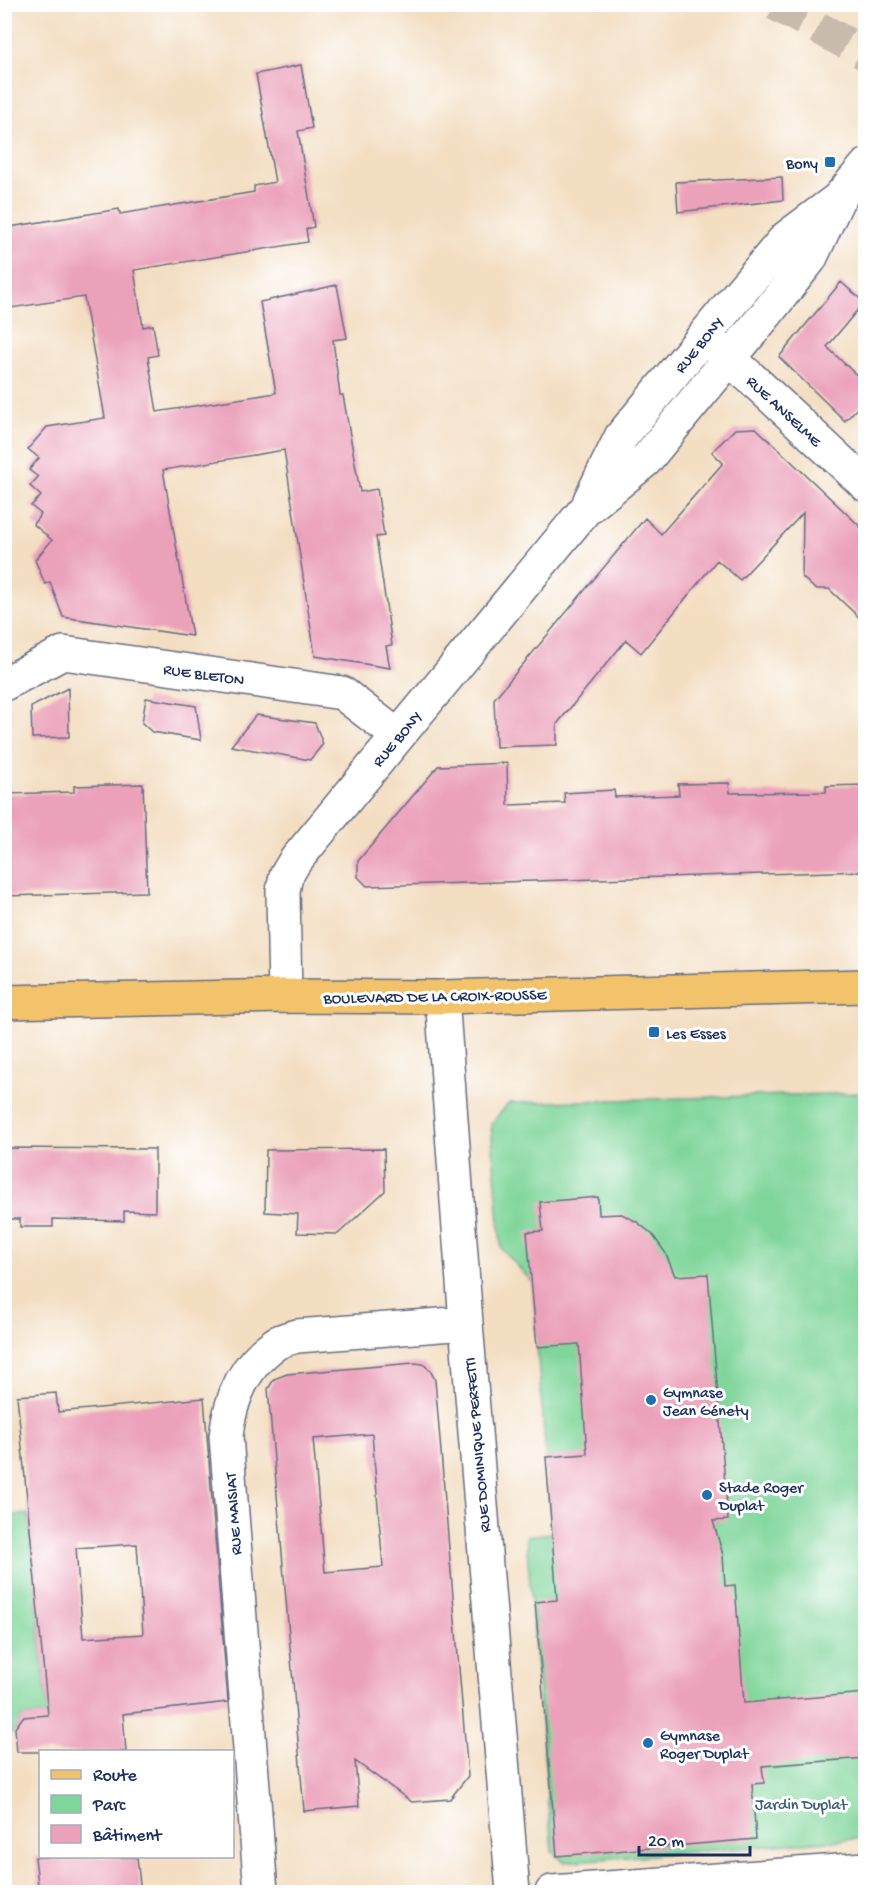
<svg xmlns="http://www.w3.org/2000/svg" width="870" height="1897" font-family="'Gochi Hand',sans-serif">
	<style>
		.green { fill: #7fd59a; stroke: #4d827c; stroke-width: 1.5 }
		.building { fill: #eba1ba; fill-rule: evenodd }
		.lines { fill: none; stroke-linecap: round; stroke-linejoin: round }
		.major-tunnel { stroke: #c8bbae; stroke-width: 33; stroke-dasharray: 33 16; stroke-linecap: butt }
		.minor-casing { stroke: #676c81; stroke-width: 36 }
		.major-casing { stroke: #676c81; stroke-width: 36 }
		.minor { stroke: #fff; stroke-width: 33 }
		.major { stroke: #f2c36a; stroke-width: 33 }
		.poi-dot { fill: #1f6fb2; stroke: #fff; stroke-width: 2 }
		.labels { text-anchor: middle; stroke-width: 6; stroke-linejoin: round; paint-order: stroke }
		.poi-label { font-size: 16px; fill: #1b2f5e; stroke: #fff; text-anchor: start }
		.street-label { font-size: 16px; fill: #1b2f5e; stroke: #fff }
		.park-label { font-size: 16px; fill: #396170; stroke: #fff }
	</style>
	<rect width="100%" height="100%" fill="#fff"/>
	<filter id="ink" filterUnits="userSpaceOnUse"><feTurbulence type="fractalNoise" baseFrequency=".0167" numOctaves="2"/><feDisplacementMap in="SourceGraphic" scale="12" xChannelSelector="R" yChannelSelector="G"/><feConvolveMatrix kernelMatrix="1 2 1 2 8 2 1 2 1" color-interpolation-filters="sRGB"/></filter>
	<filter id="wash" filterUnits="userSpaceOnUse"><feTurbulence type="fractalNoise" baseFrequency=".008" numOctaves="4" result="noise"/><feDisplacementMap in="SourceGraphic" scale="24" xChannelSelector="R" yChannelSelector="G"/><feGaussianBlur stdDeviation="1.35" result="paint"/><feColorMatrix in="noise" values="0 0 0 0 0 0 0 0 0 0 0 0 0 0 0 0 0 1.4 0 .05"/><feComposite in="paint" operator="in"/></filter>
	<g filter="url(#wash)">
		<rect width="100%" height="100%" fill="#f3dec2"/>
		<path class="green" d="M865,1093V1838L564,1862L552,1852L526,1536L552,1533L532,1282L501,1248L491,1124L509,1103Z
			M28,1514L48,1715L23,1717L10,1736L5,1737V1516Z"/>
		<g id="blocks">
			<path class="building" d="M301,65L312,128L298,131L314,227L306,229L308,242L134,270L143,327L153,325L158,355L148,357L157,412L276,393L260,302L337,285L347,338L333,340L340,395H343L360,492L377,489L384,536L376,537L392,645L386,646L390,668L315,656L284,450L163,470L192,636L63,617L50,582L45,584L35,560L52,540L33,524L41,514L31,506L41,496L30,486L38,477L29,470L39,458L28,449L47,427L105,418L84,297L4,309V228L119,209L120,214L254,192V186L275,182L256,74Z
				M782,177L783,200L678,212L676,182Z
				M841,282L864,302L827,347L866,384V399L845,421L779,357Z
				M756,428L866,532V624L829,589H815L802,577L803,513L740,580L717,560L641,653L626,640L557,724V745L496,747L494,699L645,518L661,534L723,463L712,452L735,429Z
				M68,688L69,737L32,738L31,707Z
				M146,698L196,706L201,740L152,732L142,723Z
				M256,715L315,723L323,744L310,760L231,746Z
				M507,763L508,805L565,803L564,793L614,790L615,797L679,795L678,784L729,783L730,793L826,792V786L866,785V871L367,886L358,877V861L438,766Z
				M143,784L147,892L4,896V794L74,792V786Z
				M4,1148L155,1149V1212L124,1211V1221L53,1219V1227H20V1219H4Z
				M384,1149L385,1191L338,1234L297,1233L298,1214L265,1212L266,1150Z
				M598,1197L599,1215L622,1214L637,1222L652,1234L665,1252L675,1276L708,1274L728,1520L713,1521L723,1555L725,1586L735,1585L744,1703L866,1693V1758L762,1766L764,1783L752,1784L756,1839L557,1856L535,1602L557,1600L546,1457L587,1454L579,1344L537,1347L527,1232L543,1231L540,1202Z
				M414,1363L423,1364L430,1370L435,1380L468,1776L450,1799L412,1802L355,1761L359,1806L304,1811L268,1389L274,1379L287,1374ZM372,1434L383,1567L325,1572L313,1439Z
				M56,1393L58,1412L204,1398L228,1702L123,1714L126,1752H17L15,1728L23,1717L48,1715L17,1396ZM137,1544L143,1634L83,1638L76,1548Z
				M35,1857H137L141,1893H39Z"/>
		</g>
	</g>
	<g filter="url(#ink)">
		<use href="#blocks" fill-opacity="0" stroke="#676c81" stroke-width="1.5"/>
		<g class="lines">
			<path class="major-tunnel" d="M775,4L866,54"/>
			<g class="minor-casing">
				<path id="minor" d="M712,344L751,378L866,485
					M590,500L621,437L741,291L786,238L838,199L866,166
					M4,684L63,653L342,693L398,736
					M285,996L283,891L286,876L295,861L585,510L645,461L767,313L810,259L838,199
					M442,997L466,1323L513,1892
					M261,1892L226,1436C230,1400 243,1366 275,1344C281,1340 290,1338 297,1336L466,1323
					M552,1892L866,1869"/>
			</g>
			<g class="major-casing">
				<path id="major" d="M4,1002L285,996L442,997L866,986"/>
			</g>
			<use href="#minor" class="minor"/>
			<use href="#major" class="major"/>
		</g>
	</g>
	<g class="poi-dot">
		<rect x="824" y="156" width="12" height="12" rx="3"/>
		<rect x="648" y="1026" width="12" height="12" rx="3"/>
		<circle cx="651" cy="1400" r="6"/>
		<circle cx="707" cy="1495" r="6"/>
		<circle cx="648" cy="1743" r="6"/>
	</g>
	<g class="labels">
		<g class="poi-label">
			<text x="818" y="168" text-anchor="end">Bony</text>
			<text x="666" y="1038">Les Esses</text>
			<text x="663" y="1397">Gymnase<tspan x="663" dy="18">Jean Génety</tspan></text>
			<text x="719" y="1492">Stade Roger<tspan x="719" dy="18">Duplat</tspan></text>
			<text x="660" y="1740">Gymnase<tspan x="660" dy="18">Roger Duplat</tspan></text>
		</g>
		<g class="street-label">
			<text transform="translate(698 344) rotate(-51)" y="6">RUE BONY</text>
			<text transform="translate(785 410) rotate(43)" y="6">RUE ANSELME</text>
			<text transform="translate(204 673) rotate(8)" y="6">RUE BLETON</text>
			<text transform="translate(396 738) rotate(-50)" y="6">RUE BONY</text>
			<text transform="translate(435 995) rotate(-1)" y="6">BOULEVARD DE LA CROIX-ROUSSE</text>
			<text transform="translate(476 1445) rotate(-95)" y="6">RUE DOMINIQUE PERFETTI</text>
			<text transform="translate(232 1514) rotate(-94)" y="6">RUE MAISIAT</text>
		</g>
		<g class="park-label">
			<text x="801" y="1809">Jardin Duplat</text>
		</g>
	</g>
	<rect width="870" height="1897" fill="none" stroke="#fff" stroke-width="24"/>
	<rect x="39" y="1750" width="195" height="108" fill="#ffffff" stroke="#a4acbf" stroke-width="1.5"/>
	<rect x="51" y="1770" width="30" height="9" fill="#f2c36a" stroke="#a4acbf" stroke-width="1.5"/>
	<text x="93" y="1780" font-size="18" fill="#1b2f5e">Route</text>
	<rect x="51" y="1795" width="30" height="18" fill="#7fd59a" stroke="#a4acbf" stroke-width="1.5"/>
	<text x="93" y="1810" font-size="18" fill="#1b2f5e">Parc</text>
	<rect x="51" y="1825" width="30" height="18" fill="#eba1ba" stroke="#a4acbf" stroke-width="1.5"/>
	<text x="93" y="1840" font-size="18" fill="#1b2f5e">Bâtiment</text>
	<path d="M639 1846v9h111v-9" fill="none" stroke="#1b2f5e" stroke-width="3"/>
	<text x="648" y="1846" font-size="18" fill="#1b2f5e" stroke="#ffffff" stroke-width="4.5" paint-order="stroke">20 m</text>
</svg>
